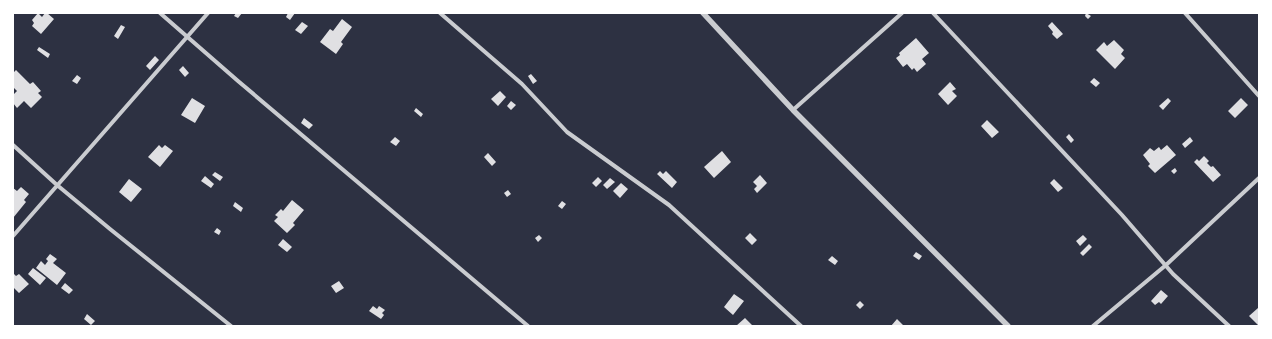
<svg xmlns="http://www.w3.org/2000/svg" width="1272" height="339" font-family="'Fira Sans Condensed',sans-serif">
	<style>
		.building { fill: #e0e0e3 }
		.lines { fill: none; stroke-linecap: round; stroke-linejoin: round }
		.minor { stroke: #caccd0; stroke-width: 4 }
		.tertiary { stroke: #caccd0; stroke-width: 5.5 }
	</style>
	<rect width="100%" height="100%" fill="#2d3142"/>
	<path class="building" d="M38,13L42,17L45,13H47L54,19L41,34L32,26L34,23L32,20Z
		M236,13H242L238,18L234,16Z
		M288,13H295L290,20L286,17Z
		M1086,13L1091,16L1088,19L1085,16Z
		M342,19L352,27L341,42L343,44L336,54L320,42L330,29L333,31Z
		M302,22L308,26L301,34L295,30Z
		M1052,22L1063,34L1057,39L1052,34L1053,32L1048,26Z
		M121,25L125,27L118,39L114,36Z
		M916,38L929,53L922,59L926,64L917,72L914,68L912,70L907,64L903,67L896,58L900,55L899,53Z
		M1114,40L1124,50L1121,54L1125,58L1115,69L1096,50L1104,42L1107,46Z
		M39,47L50,54L48,58L37,50Z
		M155,56L159,60L150,70L146,66Z
		M183,66L189,73L185,77L179,70Z
		M16,70L30,84L33,82L41,91L38,93L42,97L31,108L24,101L17,108L13,103V95L17,91L13,87V73Z
		M531,74L537,81L533,84L528,76Z
		M77,75L81,78L77,84L72,81Z
		M1094,78L1100,83L1096,87L1090,82Z
		M950,82L956,89L952,91L957,96L948,105L938,94Z
		M500,91L506,97L498,106L491,99Z
		M192,98L205,106L195,123L181,115Z
		M1168,98L1171,101L1163,110L1159,106Z
		M1241,98L1248,105L1235,118L1228,111Z
		M511,101L516,105L511,110L507,106Z
		M416,108L423,114L421,117L414,111Z
		M304,118L313,125L309,129L301,123Z
		M987,120L999,132L992,138L981,126Z
		M1069,134L1074,140L1071,143L1066,137Z
		M395,137L400,141L396,146L390,142Z
		M1190,137L1193,141L1185,148L1182,144Z
		M159,145L162,148L165,145L173,151L160,167L148,157Z
		M1167,145L1176,155L1155,173L1148,166L1150,164L1143,155L1150,148L1154,151L1159,147L1161,150Z
		M722,151L731,162L714,178L704,167Z
		M488,153L496,162L492,166L484,157Z
		M1204,156L1209,161L1207,163L1211,167L1213,166L1221,175L1213,182L1194,162L1197,159L1199,161Z
		M1175,168L1177,171L1174,174L1171,171Z
		M660,171L663,174L666,171L677,182L672,188L657,174Z
		M215,172L223,177L220,181L212,175Z
		M760,175L767,183L757,193L754,189L757,186L753,182Z
		M205,176L214,184L211,188L201,181Z
		M598,177L602,181L596,187L592,183Z
		M610,178L615,182L607,189L603,185Z
		M129,179L142,189L131,202L119,192Z
		M1054,179L1063,188L1058,192L1050,183Z
		M621,183L628,189L620,198L613,191Z
		M21,187L29,194L24,200L26,202L13,218V188L17,191Z
		M508,190L511,194L507,197L504,193Z
		M292,200L304,210L293,223L295,225L287,233L274,221L278,217L275,215L281,209L283,211Z
		M562,201L566,204L562,209L558,206Z
		M235,202L243,208L241,212L233,206Z
		M217,228L221,231L219,235L214,232Z
		M750,233L757,240L752,245L745,238Z
		M539,235L542,238L538,242L535,238Z
		M1083,235L1087,239L1080,246L1076,241Z
		M283,239L292,247L287,252L278,245Z
		M1089,244L1092,247L1083,256L1080,253Z
		M916,252L922,256L919,260L913,256Z
		M50,254L57,259L53,263L66,273L57,285L36,268L41,261L45,265L48,261L46,259Z
		M832,256L838,261L835,265L828,260Z
		M33,268L46,278L40,285L28,274Z
		M14,274L16,276L19,274L29,284L19,293L13,287L14,284L13,282V276Z
		M339,281L344,288L336,293L331,286Z
		M65,283L73,290L69,294L61,288Z
		M1161,290L1168,296L1161,304L1159,302L1155,305L1151,301Z
		M734,294L744,301L733,315L724,307Z
		M860,301L864,305L860,309L856,305Z
		M373,306L377,309L379,306L385,310L382,313L384,315L381,319L369,311Z
		M1258,308L1259,309V326L1249,316Z
		M87,314L95,321L91,325L84,319Z
		M745,318L752,325L750,326H736Z
		M897,319L904,326H891Z"/>
	<g class="lines">
		<path class="minor" d="M160,13L238,81L528,326
			M440,13L522,84L567,132L669,205L801,326
			M933,13L1122,215L1173,274L1229,326
			M1185,13L1259,96
			M793,110L902,13
			M13,145L57,185L110,229L231,326
			M13,236L208,13
			M1093,326L1166,265L1259,178"/>
		<path class="tertiary" d="M703,13L793,110L1008,326"/>
	</g>
	<rect width="1272" height="339" fill="none" stroke="#ffffff" stroke-width="28"/>
</svg>
